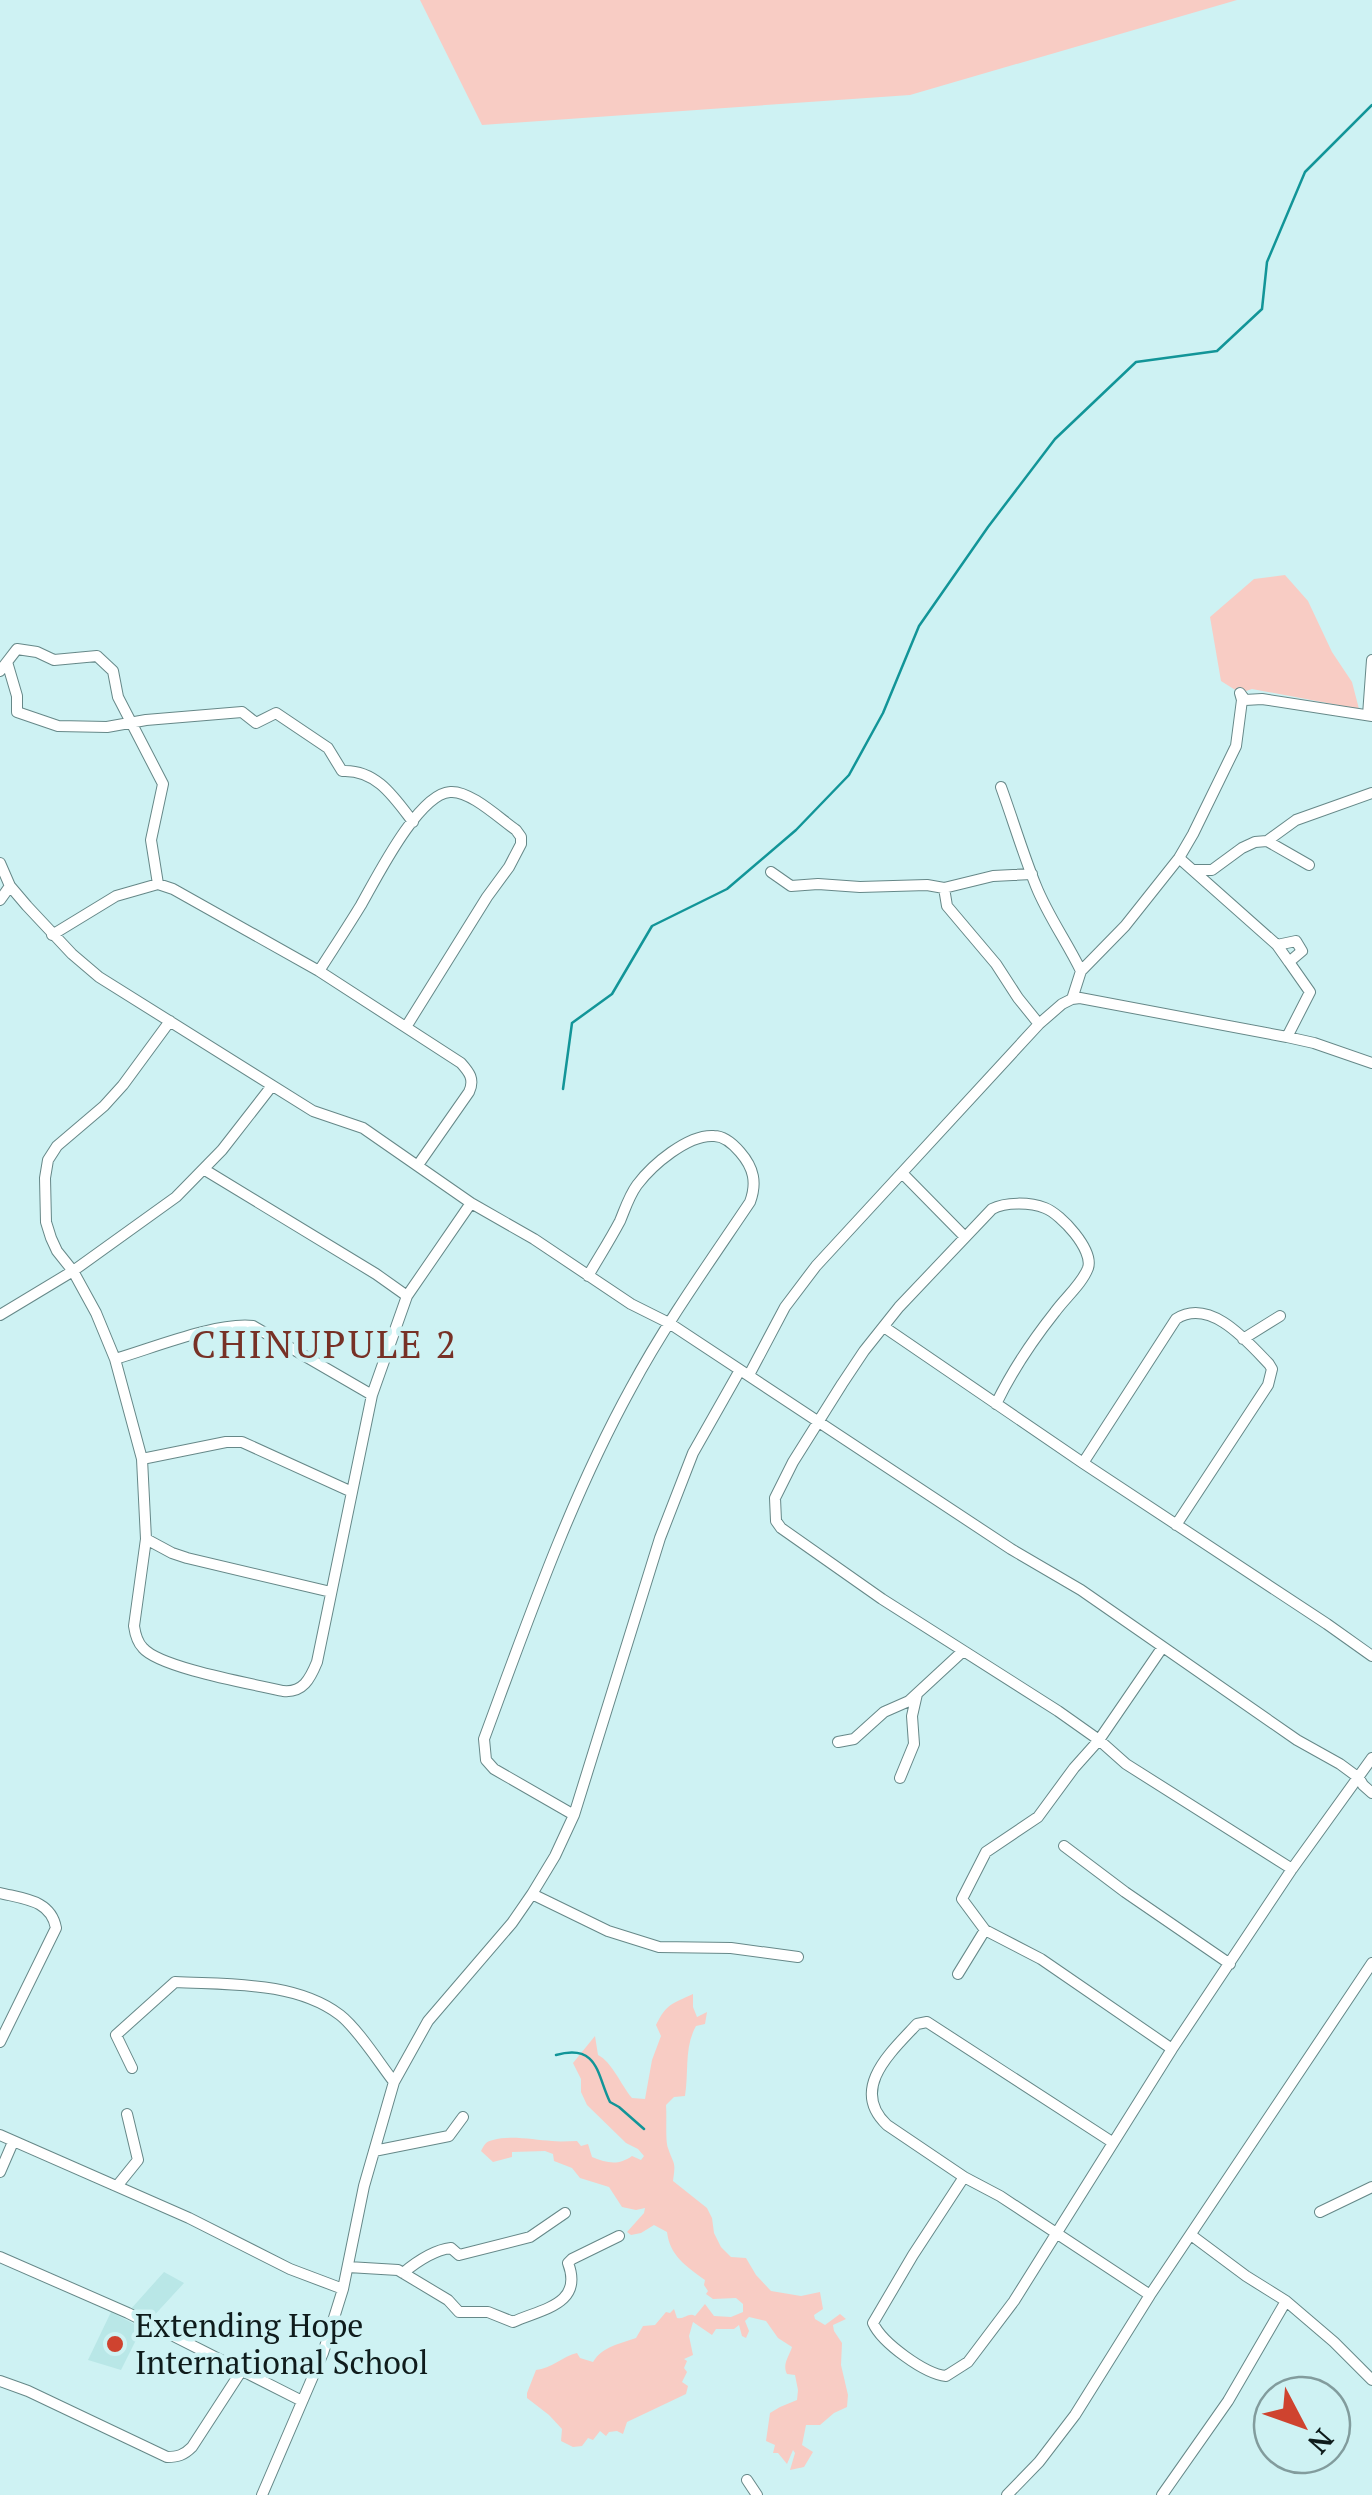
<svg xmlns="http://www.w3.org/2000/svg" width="1372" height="2495" font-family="'PT Serif',serif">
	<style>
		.built { fill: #b9e7e7 }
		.green { fill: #f8ccc4 }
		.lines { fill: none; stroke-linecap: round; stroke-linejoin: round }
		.stream { stroke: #129598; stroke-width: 2.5 }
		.street-casing { stroke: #688; stroke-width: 12 }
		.street { stroke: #fff; stroke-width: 10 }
		.poi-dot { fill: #cf432f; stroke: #cef2f3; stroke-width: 4 }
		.labels { text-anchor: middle; stroke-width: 9; stroke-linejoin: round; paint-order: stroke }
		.poi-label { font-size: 32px; fill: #0f1c1c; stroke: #cef2f3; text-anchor: start }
		.quarter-label { font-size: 38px; letter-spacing: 2.5px; fill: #773126; stroke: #cef2f3 }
	</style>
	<rect width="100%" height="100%" fill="#cef2f3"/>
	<path class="built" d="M164,2272L184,2283L149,2321L130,2310Z
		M111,2312L142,2328L121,2370L88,2360Z"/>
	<path class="green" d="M420,0H1237L910,95L482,125Z
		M1285,575L1308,601L1332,652L1352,682L1359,709L1252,689L1240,693L1221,681L1210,617L1254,579Z
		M693,1994V2007L697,2017L707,2012L705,2024L696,2026C684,2047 689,2072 685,2096L674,2097L666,2105C667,2116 665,2140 668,2148C674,2166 676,2160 673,2181L707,2208L712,2218L714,2233L721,2247L731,2257L746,2258L756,2275L771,2291L801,2296L820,2292L823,2309L814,2315L815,2319L825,2325L840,2314L846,2319L833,2325L834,2331L842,2343L841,2365L848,2395L847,2407L834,2413L820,2425H806L802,2445L813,2452L804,2467L790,2470L795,2453L793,2450L787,2464L778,2453H773L775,2445L766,2441L770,2413L780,2407L797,2400L798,2390L795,2375L787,2374C782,2364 789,2357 792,2347L778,2338L766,2321L749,2317L745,2321L749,2331L746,2338L742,2336L739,2325L734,2329H716L712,2335L693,2322L689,2336L693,2355L684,2359L687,2361L684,2368L687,2372L682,2382L688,2386L686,2394L627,2422L623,2434L617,2431L609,2432L606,2436L600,2431L593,2440L588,2438L582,2446L573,2447L561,2441L562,2429L549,2415L527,2398V2393L536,2370C551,2369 563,2356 577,2353L580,2358L593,2362C603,2346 620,2344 636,2338L643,2326L655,2325L666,2312L670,2313L674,2309L677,2318C684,2320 689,2312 695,2316L705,2304L714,2316L731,2317L743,2312V2304L736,2298L713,2299L706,2294L708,2291L704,2285L705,2280C686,2266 670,2256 667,2232L654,2225L641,2233L631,2235L627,2232L644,2213L645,2208L636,2210L622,2207L609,2187L580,2178L572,2168L554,2161L553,2154L545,2151L512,2152V2157L493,2162L481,2151C485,2144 485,2142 493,2140C511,2135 534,2140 552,2141C561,2142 569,2141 577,2141L581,2146L588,2144L592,2157C607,2163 618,2166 632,2156L641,2160L644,2156L638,2149L626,2143L587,2105L581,2092V2079L573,2063L595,2036L598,2055C612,2062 621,2085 632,2098L645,2099L652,2060L661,2036L656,2025C667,2003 672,2004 693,1994Z"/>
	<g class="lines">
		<path class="stream" d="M563,1089L572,1023L612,994L652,926L727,889L796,830L849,775L883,713L919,626L988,527L1055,439L1136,362L1217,351L1262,309L1267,262L1305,172L1372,105
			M556,2055C599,2043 597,2076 610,2102L619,2107L644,2129"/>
		<g class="street-casing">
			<path id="street" d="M7,662L17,696V712L58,726L107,727L146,720L242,712L256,723L276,713L328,748L342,771C376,769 394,797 413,822
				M0,671L17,649L37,652L54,660L97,656L113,671L118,697L163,784L151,840L158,884
				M1368,715L1372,660
				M1001,787C1013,820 1023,854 1036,886C1048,916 1067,942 1081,971
				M1267,841L1309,865
				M1179,858L1277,945L1296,941L1302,951L1289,962L1277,945
				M0,863L10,886L27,906L72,954L99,977L313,1111L363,1128L471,1203L534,1239L631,1304L669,1323L1011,1549L1081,1590L1297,1740L1340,1764L1359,1778L1363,1785L1372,1793
				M1193,870H1212L1242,848L1255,842L1267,841L1296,820L1372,793
				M771,872L791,886L818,884L860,887L927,885L944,888L993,876L1032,874
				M944,888L947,906L996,964L1018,998L1039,1024
				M0,900L10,886
				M52,935L116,896L158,884L173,889L319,971L461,1063C469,1072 475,1079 469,1092L418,1165
				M319,971C333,949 347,928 361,905C376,879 418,794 450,792C470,790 500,819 516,830L521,837V844L509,867L487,897L406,1027
				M1072,999L1081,971L1125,926L1179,858L1193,834L1236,746L1242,700L1240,693L1245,700L1262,699L1372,716
				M170,1021L123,1085L104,1106L57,1146L48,1160L45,1178L46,1222L51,1238L57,1251L73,1271L96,1313L115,1359L142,1459L146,1539L134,1626C135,1633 137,1642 143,1648C160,1668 253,1684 283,1691C303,1693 310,1679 317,1662L372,1395L407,1296L471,1203
				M1287,1037L1310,992L1289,962
				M205,1170L376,1274L407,1296
				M903,1174L965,1237
				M0,1315L73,1271L176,1197L222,1150L271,1087
				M884,1327L1083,1463L1327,1624L1372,1656
				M1243,1339L1280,1316
				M115,1359C153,1348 216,1322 253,1326L372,1395
				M749,1375L785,1307L816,1266L1039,1024L1062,1004L1072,999L1080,998L1287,1037L1314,1043L1372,1063
				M996,1404C1012,1371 1032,1341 1055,1312C1065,1298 1082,1284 1088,1268C1094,1250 1061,1214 1045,1208C1030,1202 1005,1202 992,1209L899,1307L864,1351L842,1384L793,1462L775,1498L776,1521L781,1528L882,1599L1058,1711L1099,1740L1126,1764L1292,1869
				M142,1459L226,1442H242L352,1492
				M1083,1463L1176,1319C1210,1297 1247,1341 1269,1364L1272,1369L1268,1385L1176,1525
				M146,1539L172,1553L187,1558L331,1592
				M1162,1648L1099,1740L1074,1768L1038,1817L986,1852L962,1899L985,1930L1041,1959L1172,2049
				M838,1742L854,1739L884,1712L909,1701L962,1652
				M900,1778L914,1744L912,1716L917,1694
				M574,1815L494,1769L486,1760L484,1739C528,1620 570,1499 631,1388C666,1323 709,1263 750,1202C757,1183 754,1168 740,1152C734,1145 724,1136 714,1136C688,1134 652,1165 637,1185C629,1196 625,1209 620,1221C610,1240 599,1257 588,1276
				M1064,1846L1125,1892L1230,1964
				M0,1893C24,1899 51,1900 56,1928L0,2042
				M532,1894L608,1931L659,1947L731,1948L798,1957
				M958,1974L985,1930
				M132,2068L116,2035L175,1982C229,1985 295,1981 340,2015C358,2029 380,2064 394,2082
				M0,2135L189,2218L290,2269L343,2289
				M1112,2142L927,2022L917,2024C891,2052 849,2089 887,2125L964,2177L1000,2196L1150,2295
				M374,2151L449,2136L463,2117
				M0,2172L13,2142
				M964,2177L913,2255L873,2323C882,2343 925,2374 946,2376L968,2362L1014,2301L1172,2049L1292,1869L1372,1758
				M117,2186L138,2160L127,2114
				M1320,2212L1372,2187
				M1191,2235L1246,2276L1286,2301L1334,2342L1372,2380
				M0,2257L128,2313L302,2401
				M348,2267L398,2270L448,2300L459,2312H488L513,2322C541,2309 584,2305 568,2263L572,2259L619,2236
				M403,2273C415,2263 434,2250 451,2248L459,2255L530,2237L565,2213
				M0,2381L28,2391L167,2457C178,2457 184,2455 192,2447L242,2370
				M747,2480L757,2495
				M262,2495L323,2353L343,2289L364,2186L394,2082L428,2021L512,1923L532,1894L555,1856L574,1815L660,1538L693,1453L740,1370
				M1007,2495L1039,2462L1075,2415L1150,2295L1372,1963
				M1162,2495L1228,2401L1286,2301"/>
		</g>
		<use href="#street" class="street"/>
	</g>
	<circle class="poi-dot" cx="115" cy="2344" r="10"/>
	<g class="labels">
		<g class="poi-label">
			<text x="135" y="2337">Extending Hope<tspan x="135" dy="37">International School</tspan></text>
		</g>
		<g class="quarter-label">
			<text x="325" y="1358">CHINUPULE 2</text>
		</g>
	</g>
	<g transform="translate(1302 2425) rotate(131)"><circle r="48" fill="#cef2f3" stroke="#829c9d" stroke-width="2.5"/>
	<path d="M0-8L18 38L0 25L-18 38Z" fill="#cf432f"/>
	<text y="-15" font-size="28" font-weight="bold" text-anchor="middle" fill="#0f1c1c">N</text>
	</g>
</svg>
